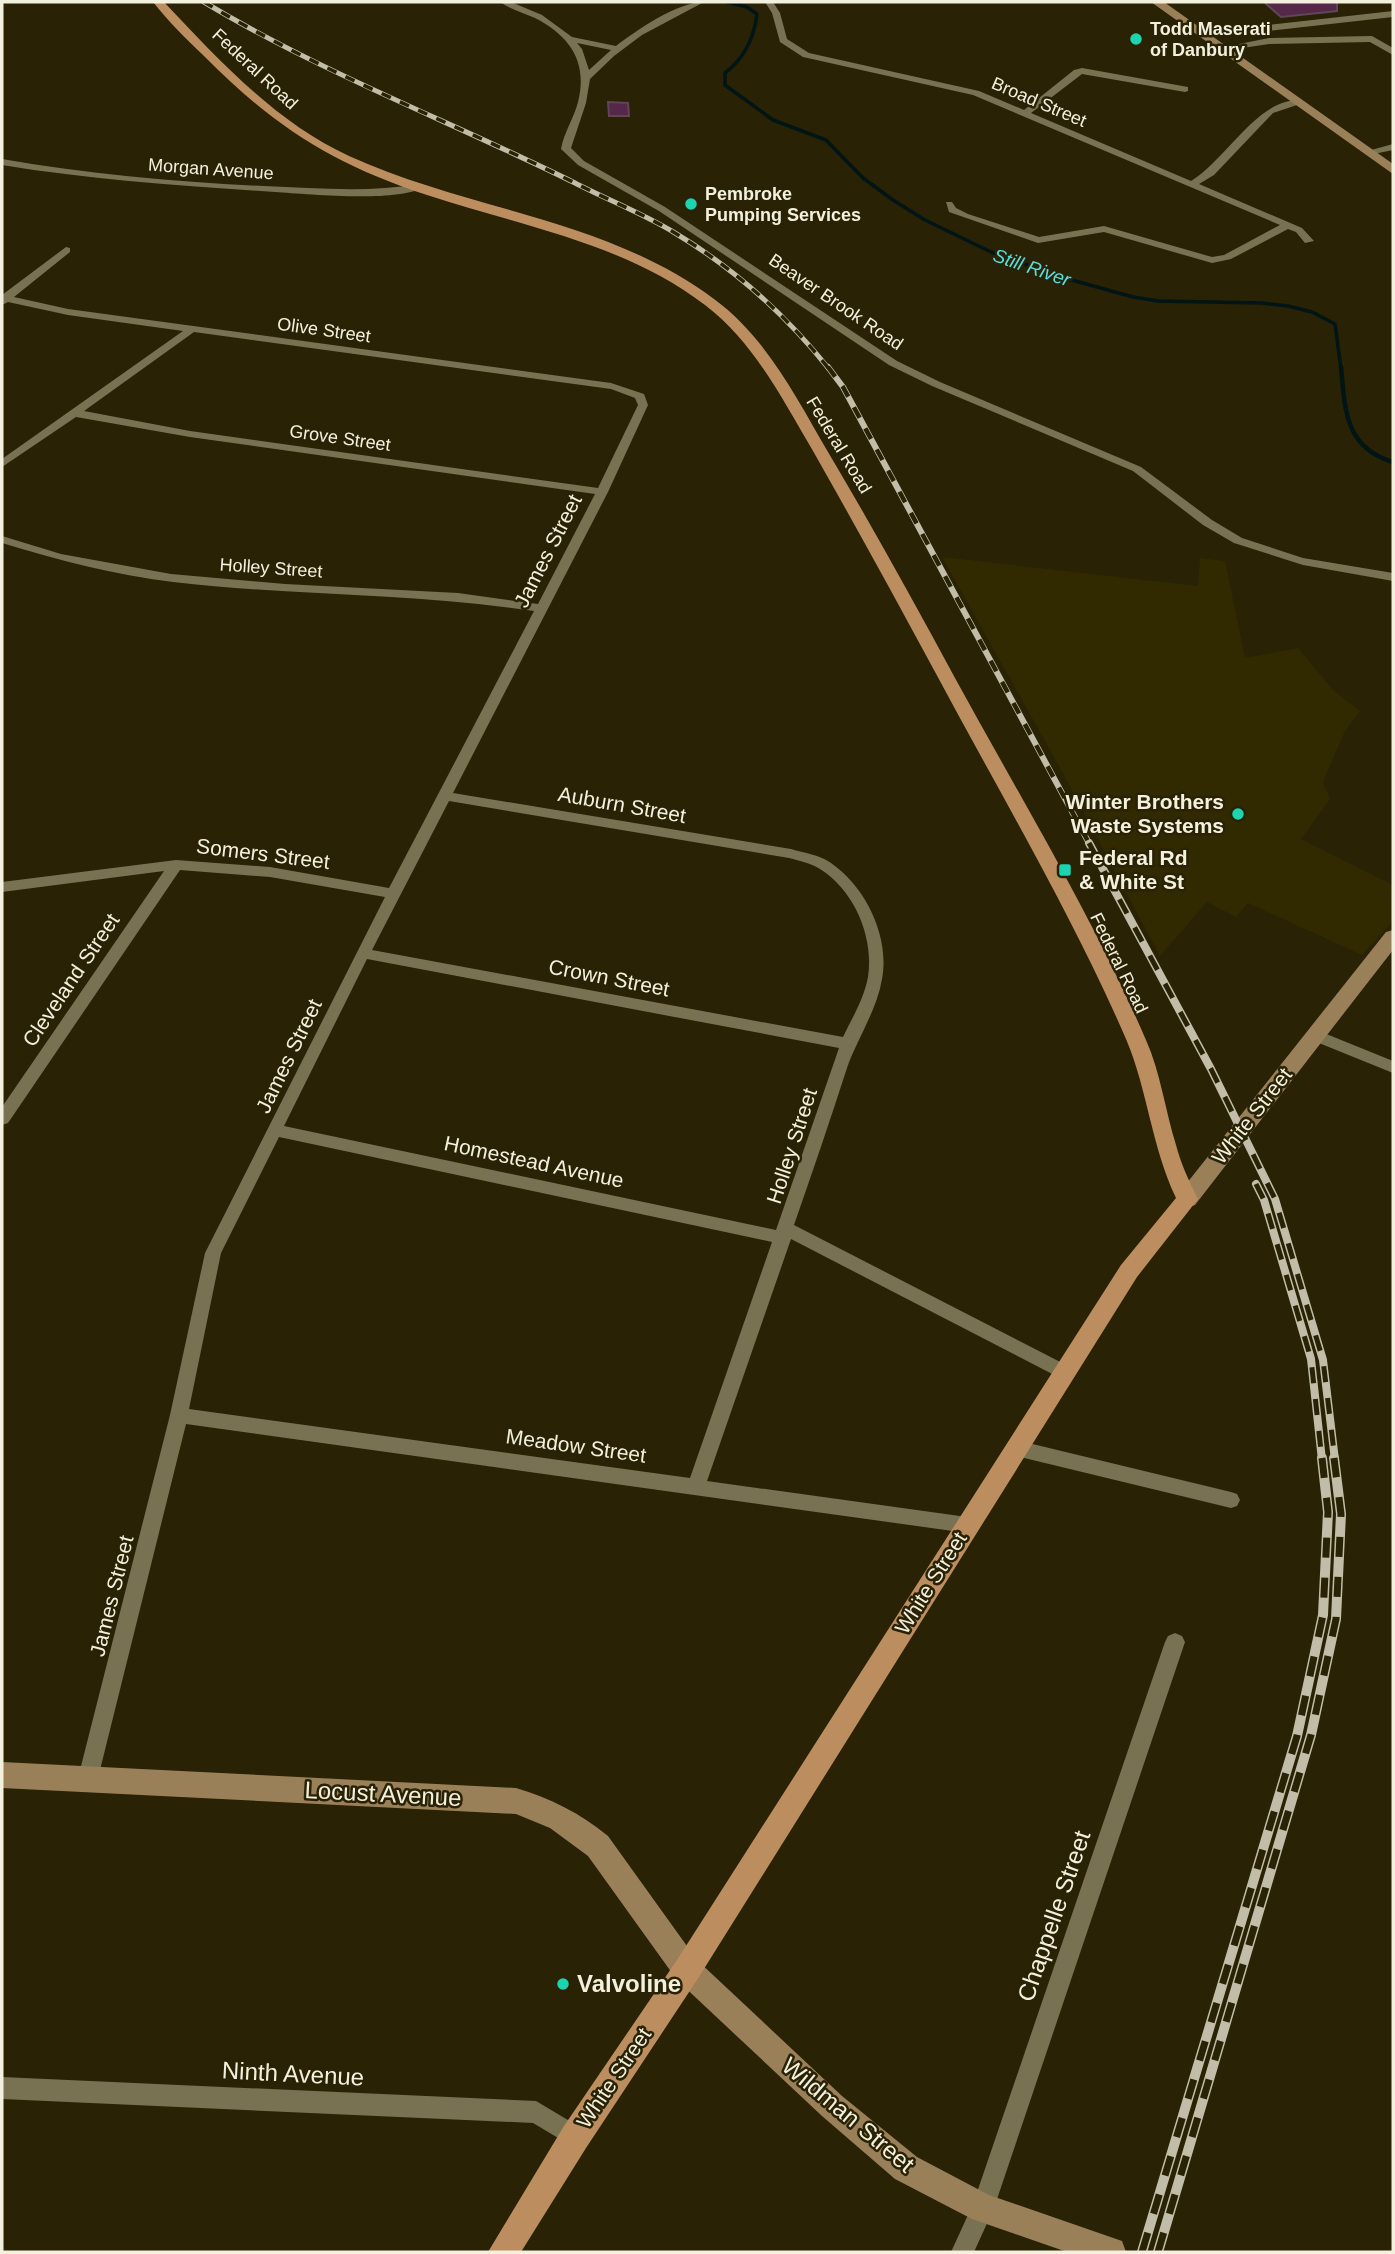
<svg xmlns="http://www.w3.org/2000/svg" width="1395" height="2254" font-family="Arial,sans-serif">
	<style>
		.built { fill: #312a01 }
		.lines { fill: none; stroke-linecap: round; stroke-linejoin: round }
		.stream-far1 { stroke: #001516; stroke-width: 3.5 }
		.stream { stroke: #001516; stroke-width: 4.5 }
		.building { fill: #55284a; stroke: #604558; stroke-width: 2 }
		.street { fill: #787252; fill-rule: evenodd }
		.secondary { fill: #9a8058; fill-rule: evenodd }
		.primary { fill: #bc8e5f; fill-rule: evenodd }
		.rail-far3-casing { stroke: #c1bda8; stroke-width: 5 }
		.rail-far2-casing { stroke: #c1bda8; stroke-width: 6 }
		.rail-far1-casing { stroke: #c1bda8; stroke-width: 8 }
		.rail-casing { stroke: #c1bda8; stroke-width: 10 }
		.rail-far3 { stroke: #292204; stroke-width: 3.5; stroke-dasharray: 10; stroke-linecap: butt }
		.rail-far2 { stroke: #292204; stroke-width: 4.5; stroke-dasharray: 12; stroke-linecap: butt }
		.rail-far1 { stroke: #292204; stroke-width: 5; stroke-dasharray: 16; stroke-linecap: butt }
		.rail { stroke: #292204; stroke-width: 7; stroke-dasharray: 20; stroke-linecap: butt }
		.poi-dot { fill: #1bd5b1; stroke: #292204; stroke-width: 2.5 }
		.labels { text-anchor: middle; stroke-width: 5; stroke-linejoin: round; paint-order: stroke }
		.far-poi-label { font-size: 18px; font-weight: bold; fill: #f3f0de; stroke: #292204; text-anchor: start }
		.far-street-label { font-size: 18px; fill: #f3f0de; stroke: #292204 }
		.far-water-label { font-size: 19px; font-style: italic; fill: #5bddde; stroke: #292204 }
		.street-label { font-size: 21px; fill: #f3f0de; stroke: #292204 }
		.poi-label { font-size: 21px; font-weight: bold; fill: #f3f0de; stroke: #292204; text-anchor: end }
		.near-street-label { font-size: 24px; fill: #f3f0de; stroke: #292204 }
		.near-poi-label { font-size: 24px; font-weight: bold; fill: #f3f0de; stroke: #292204; text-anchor: start }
	</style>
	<rect width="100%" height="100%" fill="#292204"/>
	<path class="built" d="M942,557L1198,586L1200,558L1225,561L1245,658L1298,648L1334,691L1360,711L1345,731L1323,782L1330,799L1301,839L1393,885V921L1362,955L1248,903L1236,917L1207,902L1160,956L1059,766Z"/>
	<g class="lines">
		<path class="stream-far1" d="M727,2L747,7L757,14C754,38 745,58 725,73V85L773,120L826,140L863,178L893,200L925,220L991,252L1061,277L1133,297L1158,301L1262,303L1288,306L1312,312L1335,324L1341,369"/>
		<path class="stream" d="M1341,367C1345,410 1345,448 1393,462"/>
	</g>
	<path class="building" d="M1264,2H1337V11L1281,17Z
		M608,102L628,103L629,116H609Z"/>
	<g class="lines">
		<path class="street" d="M500,2H511L542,15L572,37L616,46C637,30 677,2 704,2L642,35L614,56L590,79L586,103L571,148L584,161L665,207L897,361L940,382L1141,467L1212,520L1242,538L1303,558L1393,573V581L1303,565L1234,543L1203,525L1133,471L932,386L889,365L659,211L578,165L561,149C564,132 574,118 578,102C588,62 570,36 535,18C523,13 510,9 500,2ZM577,43L611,50L589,70L582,49Z
			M765,2H773L780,13L787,39L809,53L979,91L1024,110L1074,70L1082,68L1188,87V91L1185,92L1082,74L1031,113L1191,181C1226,160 1258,98 1300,100V104L1273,113L1214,175L1199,184L1302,228L1314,241L1305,243L1296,232L1288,229L1231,259L1212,263L1104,232L1038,243L949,212L946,202H952L956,208L968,214L1039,237L1104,226L1212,257L1224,255L1280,225L973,95L803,57L780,42L772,13Z
			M1393,11V17L1204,38L1200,35L1204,32Z
			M1372,36L1393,48V55L1370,42L1269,44L1223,51L1219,48L1269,38Z
			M1393,144V150L1369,155L1364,152Z
			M2,159C89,174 176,182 264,186C316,188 367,193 419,184L424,187C398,203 307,194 275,192C183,186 93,180 2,165Z
			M66,247L70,248V252L14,297L68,309L611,383L644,394L648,405L608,492L453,793L791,849C804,853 820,855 831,863C866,887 890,937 882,979C877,1010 857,1039 847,1068C830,1121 812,1173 794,1225L1070,1367L1073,1372L1070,1377L1064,1379L1058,1377L791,1239L707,1481L967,1517L973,1519L976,1525L973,1531L967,1533L186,1424L98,1778L95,1785L88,1788L81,1785L78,1778L170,1415L205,1253L385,897L270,877L180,870L8,1123L2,1125V1107L164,871L2,892V882L176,860L270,867L389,888L534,611C415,593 293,596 173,582C114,575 58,560 2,543V536L61,554L171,574L285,584L458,593L538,604L595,494L190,437L76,417L2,467V459L183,331L68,315L8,302L2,305V295ZM194,332L611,389L635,398L638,405L598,488L190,431L84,411ZM449,801L789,858C800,861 811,863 820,869C855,891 874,938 868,977C864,999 852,1018 843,1037L372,950ZM367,959L839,1048L776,1230L284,1126ZM279,1137L772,1242L690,1478L189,1409L221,1253Z
			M1314,1029L1393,1061V1073L1309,1039L1306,1035Z
			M1016,1440L1231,1492L1237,1494L1240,1500L1237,1506L1231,1508L1016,1456L1010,1453L1007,1448L1010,1443Z
			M1175,1633L1182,1636L1185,1642L994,2208L974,2252H951L973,2204L1165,1642L1168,1636Z
			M2,2077L536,2101L583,2129L586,2137L583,2145L575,2148L533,2123L2,2099Z"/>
		<path class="secondary" d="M1151,2H1164L1393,164V174Z
			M1393,930V950L1195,1205L1187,1208L1179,1205L1176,1199L1179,1193L1386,932Z
			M2,1762L516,1788C550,1798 580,1813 608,1836L697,1960L842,2096L917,2157L989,2195L1122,2241L1126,2252H1067L972,2219L895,2179L822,2116L677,1980L588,1856L550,1828L516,1814L2,1788Z"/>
		<path class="primary" d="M153,2H164C219,60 275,122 349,156C467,210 608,219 714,299C766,337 796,397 828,452C872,526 914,602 955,678C1020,797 1092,915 1146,1040C1161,1074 1165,1110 1176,1145C1181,1164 1189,1181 1198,1199L1137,1277L697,1980L586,2148L521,2252H488L564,2126L677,1960L1121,1265L1176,1198C1151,1145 1148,1091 1126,1039C1071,912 999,792 934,670C894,596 854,523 813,451C782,399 754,342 705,305C624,243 521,226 427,195C334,165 273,126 204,56C186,39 168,21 153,2Z"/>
		<g class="rail-far3-casing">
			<path id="rail-far3" d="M204,2C322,73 452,122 575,183C608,200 644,214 675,233C735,269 786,315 829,369"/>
		</g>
		<g class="rail-far2-casing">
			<path id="rail-far2" d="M828,367L843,387L1090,845"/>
		</g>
		<g class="rail-far1-casing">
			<path id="rail-far1" d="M1089,843L1211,1069L1275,1199L1323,1360L1335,1460
				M1256,1184L1264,1200L1311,1359L1322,1460"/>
		</g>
		<g class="rail-casing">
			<path id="rail" d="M1142,2252L1297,1736L1323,1615L1328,1512L1322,1458
				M1158,2252L1311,1735L1336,1619L1341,1514L1334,1458"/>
		</g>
		<use href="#rail-far3" class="rail-far3"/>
		<use href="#rail-far2" class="rail-far2"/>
		<use href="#rail-far1" class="rail-far1"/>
		<use href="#rail" class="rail"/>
	</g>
	<g class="poi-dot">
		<circle cx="1136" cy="39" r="7"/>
		<circle cx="691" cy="204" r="7"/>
		<circle cx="1238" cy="814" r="7"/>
		<rect x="1058" y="863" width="14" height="14" rx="3.5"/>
		<circle cx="563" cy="1984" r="7"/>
	</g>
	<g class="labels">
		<g class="far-poi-label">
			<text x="1150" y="35">Todd Maserati<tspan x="1150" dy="21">of Danbury</tspan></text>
			<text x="705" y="200">Pembroke<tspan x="705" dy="21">Pumping Services</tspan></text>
		</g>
		<g class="far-street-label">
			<text transform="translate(255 69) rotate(43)" y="6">Federal Road</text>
			<text transform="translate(1039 102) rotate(23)" y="6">Broad Street</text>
			<text transform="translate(211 169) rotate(4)" y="6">Morgan Avenue</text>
			<text transform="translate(836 302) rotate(34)" y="6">Beaver Brook Road</text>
			<text transform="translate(324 330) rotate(8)" y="6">Olive Street</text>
			<text transform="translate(340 438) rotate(8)" y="6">Grove Street</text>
			<text transform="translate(839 445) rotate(59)" y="6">Federal Road</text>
			<text transform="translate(271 568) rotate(4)" y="6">Holley Street</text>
			<text transform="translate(1119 963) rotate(64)" y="6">Federal Road</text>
		</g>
		<g class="far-water-label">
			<text transform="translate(1032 267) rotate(19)" y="7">Still River</text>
		</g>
		<g class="street-label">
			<text transform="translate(548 551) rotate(-63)" y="7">James Street</text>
			<text transform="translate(622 805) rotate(10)" y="7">Auburn Street</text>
			<text transform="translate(263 854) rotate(7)" y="7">Somers Street</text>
			<text transform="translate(609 978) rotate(11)" y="7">Crown Street</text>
			<text transform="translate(71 980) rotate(-56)" y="7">Cleveland Street</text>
			<text transform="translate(289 1056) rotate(-64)" y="7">James Street</text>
			<text transform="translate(1252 1116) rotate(-52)" y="7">White Street</text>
			<text transform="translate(792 1146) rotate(-72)" y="7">Holley Street</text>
			<text transform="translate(534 1162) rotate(12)" y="7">Homestead Avenue</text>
			<text transform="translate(576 1446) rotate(8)" y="7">Meadow Street</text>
			<text transform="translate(931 1583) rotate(-58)" y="7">White Street</text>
			<text transform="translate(112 1596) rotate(-76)" y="7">James Street</text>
			<text transform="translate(614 2078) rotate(-56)" y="7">White Street</text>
		</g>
		<g class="poi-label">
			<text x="1224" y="809">Winter Brothers<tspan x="1224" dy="24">Waste Systems</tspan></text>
			<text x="1079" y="865" text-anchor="start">Federal Rd<tspan x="1079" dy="24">&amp; White St</tspan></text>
		</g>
		<g class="near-street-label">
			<text transform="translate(383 1794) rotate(3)" y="8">Locust Avenue</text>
			<text transform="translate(1054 1916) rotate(-71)" y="8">Chappelle Street</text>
			<text transform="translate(293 2074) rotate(3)" y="8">Ninth Avenue</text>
			<text transform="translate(848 2115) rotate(40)" y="8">Wildman Street</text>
		</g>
		<g class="near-poi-label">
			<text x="577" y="1992">Valvoline</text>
		</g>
	</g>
	<rect width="1395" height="2254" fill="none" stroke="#f3f0de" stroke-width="7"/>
</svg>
